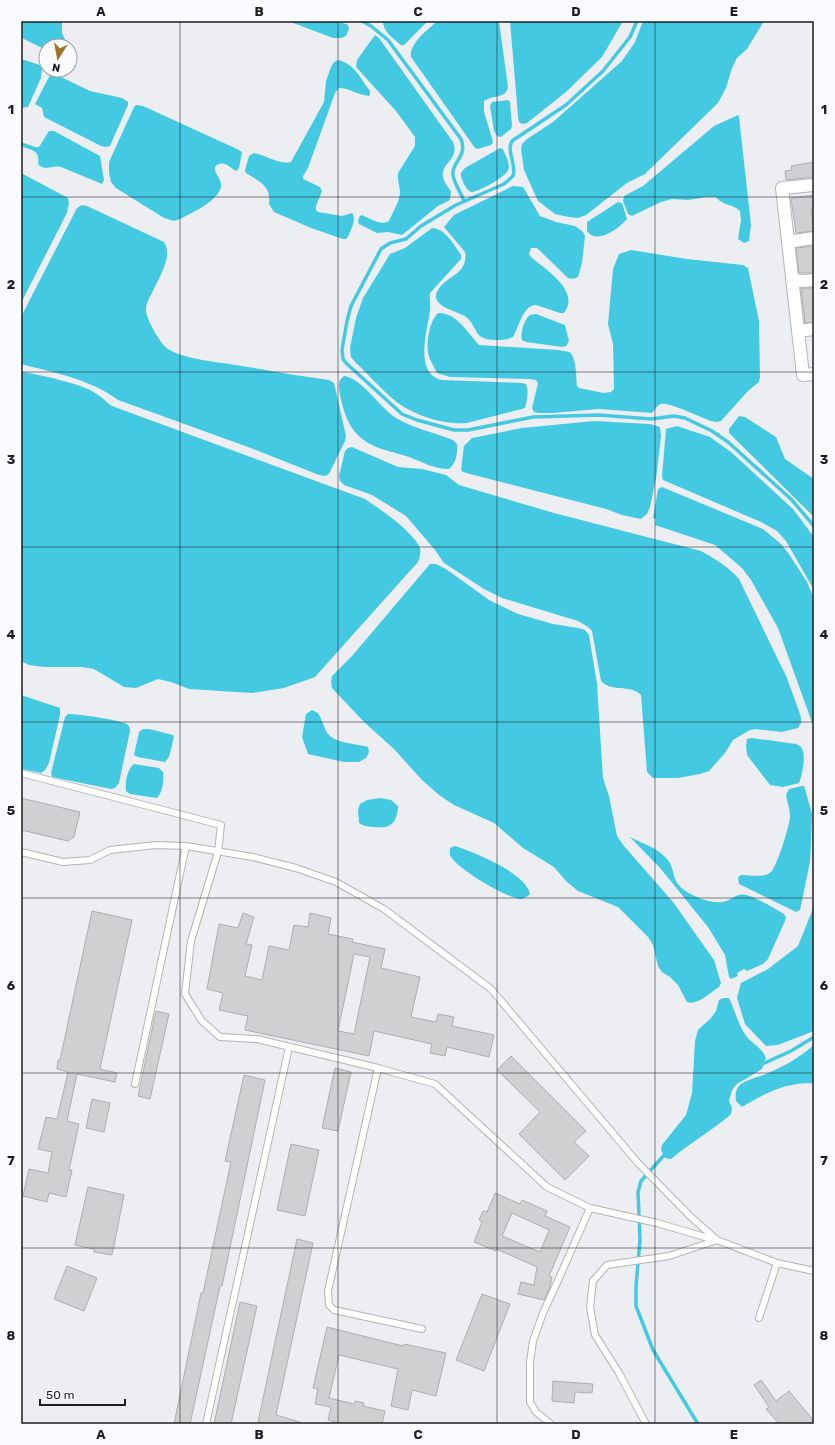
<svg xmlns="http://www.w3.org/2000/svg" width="835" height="1445" font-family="Rubik,sans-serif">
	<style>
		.water { fill: #43cae2 }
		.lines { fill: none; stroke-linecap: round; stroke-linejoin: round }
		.stream { stroke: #43cae2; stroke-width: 3.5 }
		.building { fill: #d0d0d3; stroke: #aeadb1; fill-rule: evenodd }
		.lane-casing { stroke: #b3b4b7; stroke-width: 8 }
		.street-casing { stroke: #b3b4b7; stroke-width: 14 }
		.lane { stroke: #fff; stroke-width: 6 }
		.street { stroke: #fff; stroke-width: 12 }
		.grid { fill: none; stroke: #1e1e1f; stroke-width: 1; stroke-opacity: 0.55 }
		.neatline { fill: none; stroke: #1e1e1f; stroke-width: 1.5 }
		.grid-label { font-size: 13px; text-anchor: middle; font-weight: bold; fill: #1e1e1f }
	</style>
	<rect width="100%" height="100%" fill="#eceef1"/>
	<path class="water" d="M22,21H62V33L68,46H46V50L22,38Z
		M288,21C306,21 333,17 348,25L349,29L346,36L341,38H333Z
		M383,21H428L404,45H401C393,38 383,32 383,21Z
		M437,21H499L508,87C506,99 492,95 484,101V112L492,138L493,142L491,145L478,149L475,148L411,57C409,43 428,30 437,21Z
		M510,21H623L602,57L566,92L527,123L522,124L519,122L518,116Z
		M643,21H764L747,49L737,58L732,68L726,88L718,103L645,174L627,183L586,215L578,218L569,217L555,214L538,201L524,170L521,149L522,144L527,139L553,122L622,61L635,42Z
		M375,35L379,38L453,142C460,160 440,163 443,177C444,182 448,187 451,191L450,200L438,206L402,235L388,232L377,233L359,224L358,221L360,216L362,215C371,219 381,226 389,221C393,212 399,202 400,193C400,186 397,180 398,173L415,146V137L396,111L356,67L357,60Z
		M21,59L40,65L42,69L41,78L28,107L21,108Z
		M338,60C355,64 360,78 370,91V94L369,96C358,95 349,88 339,88L335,93L308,168L303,176V179L320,187L322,191L316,206V210L318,212L342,216L352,213C357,219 351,229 348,237L346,239H343L311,228L274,212L269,204C271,185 260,182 246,173L245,170L249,156L254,153C266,155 279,165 291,162L324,102L326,81L331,67L334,62Z
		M53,74L57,75L90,91L122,98L128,102V105L110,146L106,147L101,146L44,117L42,108L35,104L50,75Z
		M508,100L510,102L512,126L511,129L501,137L497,136L494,131L490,106L492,102Z
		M136,105L143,106L237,149L242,152L239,168L236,171C231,168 224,160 217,165C210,170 223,179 221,187C217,202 193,212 180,219L174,221L164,218L116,188L111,182L109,173V162L134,107Z
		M738,115L739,117L751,225L749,241L744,243L738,239L741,220L740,211C732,203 722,206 716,197H707L688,200L672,199L661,202L632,216L628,214L623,201L624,196L643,186L714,126Z
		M49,131H54L100,156L104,180L102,184L61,167C52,165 45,172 38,164C40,150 33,151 21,146V142L35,147H39Z
		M500,148L503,149C505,155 511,164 508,170C506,177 477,193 471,192C466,190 460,178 461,173C462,171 464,169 465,168Z
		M21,173L68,198L69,203L67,213L21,303Z
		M513,186L523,187L540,216L556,222L575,226L583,232L585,236L582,263L578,277L573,279L568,278L537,248H531L529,254L531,257C545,269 581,291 564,313H560L536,305C523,305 519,327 513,337C507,340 502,340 495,340C472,339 479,328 466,317C459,311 430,307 437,292C444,276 469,275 465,252L444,227L454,215Z
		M618,202L622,203L627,219C620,227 605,239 594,236C591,236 589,233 587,231V222Z
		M82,205L87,206L164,242C174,256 158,279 152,293C149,298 146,304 146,310C146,319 161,345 168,349C184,359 217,362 236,365C267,370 298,376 329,380L334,383L346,436L345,441L329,474L325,476L319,475L248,447L118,400C90,379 55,373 21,364V317L77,208Z
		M432,228C445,228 454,245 461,255V259L430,293C429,299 431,305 430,311C427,331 414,374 442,380L522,383L526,384C529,391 527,401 525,408L522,409L467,423C442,425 412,415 393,399C380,388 368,374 355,362L351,357L350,348L356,318L363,298L390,254L405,248Z
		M631,250L687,259L743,265L748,268L759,321L760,377L759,382L748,391L721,421L717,422L711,421C703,418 667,401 661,404C657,405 655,410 652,413L598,409L553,413H539L534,412L532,408L538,383L536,380L529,379L450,377L437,373C434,366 429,360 428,352C426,342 430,320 438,313C456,312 468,333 479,345L559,350C562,351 566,351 569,352C577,357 576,378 577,386L579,388L604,393L611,392L614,389L613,344L608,324L613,269L619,254Z
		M536,314L565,325L569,341L566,346L562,347L526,342L522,340C520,334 524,319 530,315C531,315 534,314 536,314Z
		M21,372C34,373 86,385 95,393C102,397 106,402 112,406L365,499C381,510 407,527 418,544C422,549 420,556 418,562L315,677L284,688L252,693L189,689L171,682L158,679L136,688L124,687L94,669L82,667H44L29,665L21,661Z
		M344,376C363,379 379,407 396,418C413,428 435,433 453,440L457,444C458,452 456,464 449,469C433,469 421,461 406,456C399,454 392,452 385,450C355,441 346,424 340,395C339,388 337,380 344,376Z
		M739,416L745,417L776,437L785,459L814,479V517L729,433V429Z
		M594,421L650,424L660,427L661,436L656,479L650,507L647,514L641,519L622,515L606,509L470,474L463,472L461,470L464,446L472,438L522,428Z
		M677,426L710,437L731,452L793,509L814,537V590L786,541L777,531L761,522L663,480L662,476L666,429Z
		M352,447L398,467L422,469L446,475L459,485L554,513L701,551C715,559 729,567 739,579L787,678L801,717V723L798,728L782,732L756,729L750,730L733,740L725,753L709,771L700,774L678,778H653L647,772L641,695C631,684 612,693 601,681L592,631L588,627L578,621L502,598L484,589L444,563L435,550L406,516L372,495L344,485L340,481L339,476L345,451L348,448Z
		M662,487L763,529L781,544L789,554L807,582L814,599V728L778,628L751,580L742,568L715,545L655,525L656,519L653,518L658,489Z
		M430,564H436L446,569L489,600L518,614L553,624L578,628L585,630L589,635L597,684L603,778L609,796L617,836L624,846L673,902L714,960L721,983L719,987C711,992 697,1006 687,1002L678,985L670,977L662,972L658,966L653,945L648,937L618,907L578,891L566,881L554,867L523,848L494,823L454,805L439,795L422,780L394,749L364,722L332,688L331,682L332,676L352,656Z
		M21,695L60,708V715L49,763L45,770L41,773L21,769Z
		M312,710L318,713C322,719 323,725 326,731C333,744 355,743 368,747L369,752L366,758L359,762H344L308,754L302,737L306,714Z
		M68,714C77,714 123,720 128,725C130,727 130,729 130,731L119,783L115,788L111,789L52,777L51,773L65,717Z
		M143,729H149L173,735L174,737L169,757L165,762L138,757L134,755L139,732Z
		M752,738L796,744C797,744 801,747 801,747C807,754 802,776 799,783L783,787L770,785L747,755L746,746L747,739Z
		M134,764L159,768L163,772C164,780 163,792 157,798L130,794L126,791C125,783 127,769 134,764Z
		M802,786H804L805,789L812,814L811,843L810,862L800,910L796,912L739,884L738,877L741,875C749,875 765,878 771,872C777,866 790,825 790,816C790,809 787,801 786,795L789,789Z
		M380,798L391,800L398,806C397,823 391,829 374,827C368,827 364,826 359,823L358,810L360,804L367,800Z
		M630,837C642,843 658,848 667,859C677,871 669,880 687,892C697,898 714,905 726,901C733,899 737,893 746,895C756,897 775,909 784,914L786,917L785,921L768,959L763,964L747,971L744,969L737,973L738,976L731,979L729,977L725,955L708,927L660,868Z
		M455,846C474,852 526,873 530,894C528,896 525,898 522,899C509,900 458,869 451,857C449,854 450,852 450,848Z
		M814,906V1031L778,1045L766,1046L745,1024L737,998L741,983L768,969L798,946Z
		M723,998H729C735,1010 738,1024 745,1034C750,1043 762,1047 766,1058L762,1069L737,1084L732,1090L729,1101L732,1108L731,1114L728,1117C709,1132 689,1144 671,1159L665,1158L661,1150L662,1145L686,1115L692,1093L695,1041L698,1030L711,1018L716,1011L719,1000Z
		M814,1045V1083C783,1083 768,1092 742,1107L736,1101C735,1094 736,1088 741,1084C748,1079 760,1077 768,1073C785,1066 800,1057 814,1045Z"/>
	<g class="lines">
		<path class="stream" d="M362,21L371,26L388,40L461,139C468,157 451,162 453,175C454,183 461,193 464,201
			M637,21L630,37L603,71L566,105L512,141C506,152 517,164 513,176L504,184L456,205L421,226L406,239L390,243L381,249L351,306L347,321L342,350L343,359L346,363L402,414L417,420L454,430H468L533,417L599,415L651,419L674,416L685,418L712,431L728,442L791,499L814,526
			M760,1065L791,1051L814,1037
			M666,1153L641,1181L638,1192L640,1240L636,1286V1306L653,1350L698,1424"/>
	</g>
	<path class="building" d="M814,162V177L786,180L785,171L792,170L791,166Z
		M814,195V207L811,208L814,231L796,233L791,198Z
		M814,246V273H799L796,248Z
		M801,288H814V322L805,323Z
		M21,798L80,812L74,837L68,841L21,830Z
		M92,911L132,920L100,1069L117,1073L115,1082L77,1074L67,1121L79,1124L69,1170H72L66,1197L49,1193L47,1202L23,1196L29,1169L48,1173L52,1152L38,1149L46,1117L57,1119L68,1072L57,1069L58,1060H60Z
		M243,913L254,917L246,944L252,945L245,976L262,980L269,946L289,950L294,925L308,927L310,913L331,918L328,934L353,939L352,942L385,949L381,968L420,977L411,1017L436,1022L438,1014L454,1017L452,1026L494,1035L489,1057L447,1047L445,1056L430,1053L432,1044L374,1031L369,1056L245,1030L248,1016L219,1010L223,993L207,989L219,924L238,928ZM354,954L370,957L354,1034L338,1031Z
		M156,1011L169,1014L150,1099L138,1096Z
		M511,1056L586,1131L574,1142L589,1156L565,1180L519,1134L540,1112L497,1070Z
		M335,1068L351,1072L338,1131L322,1128Z
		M244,1075L265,1080L222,1286H220L190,1424H174L201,1293H203L231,1162L225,1161Z
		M92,1099L110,1103L104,1132L86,1128Z
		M291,1144L319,1150L305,1216L277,1210Z
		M88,1187L124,1195L112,1255L94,1252V1249L75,1245Z
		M495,1193L520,1204L522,1200L547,1211L545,1216L570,1227L549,1276L552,1277L550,1287L544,1300L518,1294L521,1282L534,1285L537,1267L496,1249V1251L474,1242L482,1222L479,1220L483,1211L487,1212ZM512,1213L549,1230L540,1252L502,1236Z
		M297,1239L313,1243L276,1415L300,1422L299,1424H267L258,1422Z
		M67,1266L97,1278L84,1311L54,1299Z
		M482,1294L510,1304L484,1371L456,1360Z
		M240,1302L257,1306L231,1424H214Z
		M327,1327L403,1346L404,1344L446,1353L436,1396L412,1390L408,1410L391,1406L398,1369L339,1355L329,1398L354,1404L355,1401L364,1403L363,1406L385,1411L382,1424H344L328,1420L331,1407L315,1404L318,1389L313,1388Z
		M761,1380L776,1401L789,1391L814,1421V1424H779L766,1409L769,1407L754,1385Z
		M553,1381L593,1384L592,1393L575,1392L574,1403L552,1401Z"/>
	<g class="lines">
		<g class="lane-casing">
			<path id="lane" d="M21,773L221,825L218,852L191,941L185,994L202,1021L220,1037L257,1039L378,1068
				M21,852L63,862L90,860L110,850L156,845L186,846L253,857L296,868L336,882L384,909L491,989L638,1163L691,1217L717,1240L777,1263L814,1271
				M135,1084L186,846
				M759,1318L777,1263
				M422,1329L334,1310L329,1305L328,1291L378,1068L435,1084L547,1187L590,1208L657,1223L715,1240
				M206,1424L289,1047
				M551,1424L536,1412L530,1402V1362L533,1341L543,1313L556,1285L590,1208
				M646,1424L619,1373L595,1335L590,1307L593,1281L607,1265L669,1256L717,1240"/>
		</g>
		<g class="street-casing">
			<path id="street" d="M814,185L782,188L803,375L814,374
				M788,242L814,238
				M792,280L804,281L814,280
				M798,331L814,329"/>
		</g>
		<use href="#lane" class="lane"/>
		<use href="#street" class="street"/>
	</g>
	<path class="grid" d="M180,21V1424M338,21V1424M497,21V1424M655,21V1424M21,197H814M21,372H814M21,547H814M21,722H814M21,898H814M21,1073H814M21,1248H814"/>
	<rect width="835" height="1445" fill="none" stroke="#fafbff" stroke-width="44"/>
	<g transform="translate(58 58) rotate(191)"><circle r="19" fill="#fafbff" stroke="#a2a3a5"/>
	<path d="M0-3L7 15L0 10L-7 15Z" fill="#a17526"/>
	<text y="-6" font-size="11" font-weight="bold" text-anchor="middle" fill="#1e1e1f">N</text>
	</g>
	<path d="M40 1399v6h85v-6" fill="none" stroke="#1e1e1f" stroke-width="2"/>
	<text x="46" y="1399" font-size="12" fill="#1e1e1f" stroke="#fafbff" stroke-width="3" paint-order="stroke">50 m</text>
	<rect x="22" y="22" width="791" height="1401" class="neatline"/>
	<g class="grid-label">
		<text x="101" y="16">A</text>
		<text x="259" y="16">B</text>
		<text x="418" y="16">C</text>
		<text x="576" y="16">D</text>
		<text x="734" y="16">E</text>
		<text x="11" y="114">1</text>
		<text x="824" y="114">1</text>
		<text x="11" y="289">2</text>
		<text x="824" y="289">2</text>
		<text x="11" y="464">3</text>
		<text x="824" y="464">3</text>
		<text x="11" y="639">4</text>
		<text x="824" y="639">4</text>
		<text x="11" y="815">5</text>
		<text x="824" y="815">5</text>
		<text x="11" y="990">6</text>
		<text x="824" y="990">6</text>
		<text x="11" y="1165">7</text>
		<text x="824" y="1165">7</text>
		<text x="11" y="1340">8</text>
		<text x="824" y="1340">8</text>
		<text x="101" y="1439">A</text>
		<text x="259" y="1439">B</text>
		<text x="418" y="1439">C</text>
		<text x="576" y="1439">D</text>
		<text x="734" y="1439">E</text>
	</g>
</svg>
